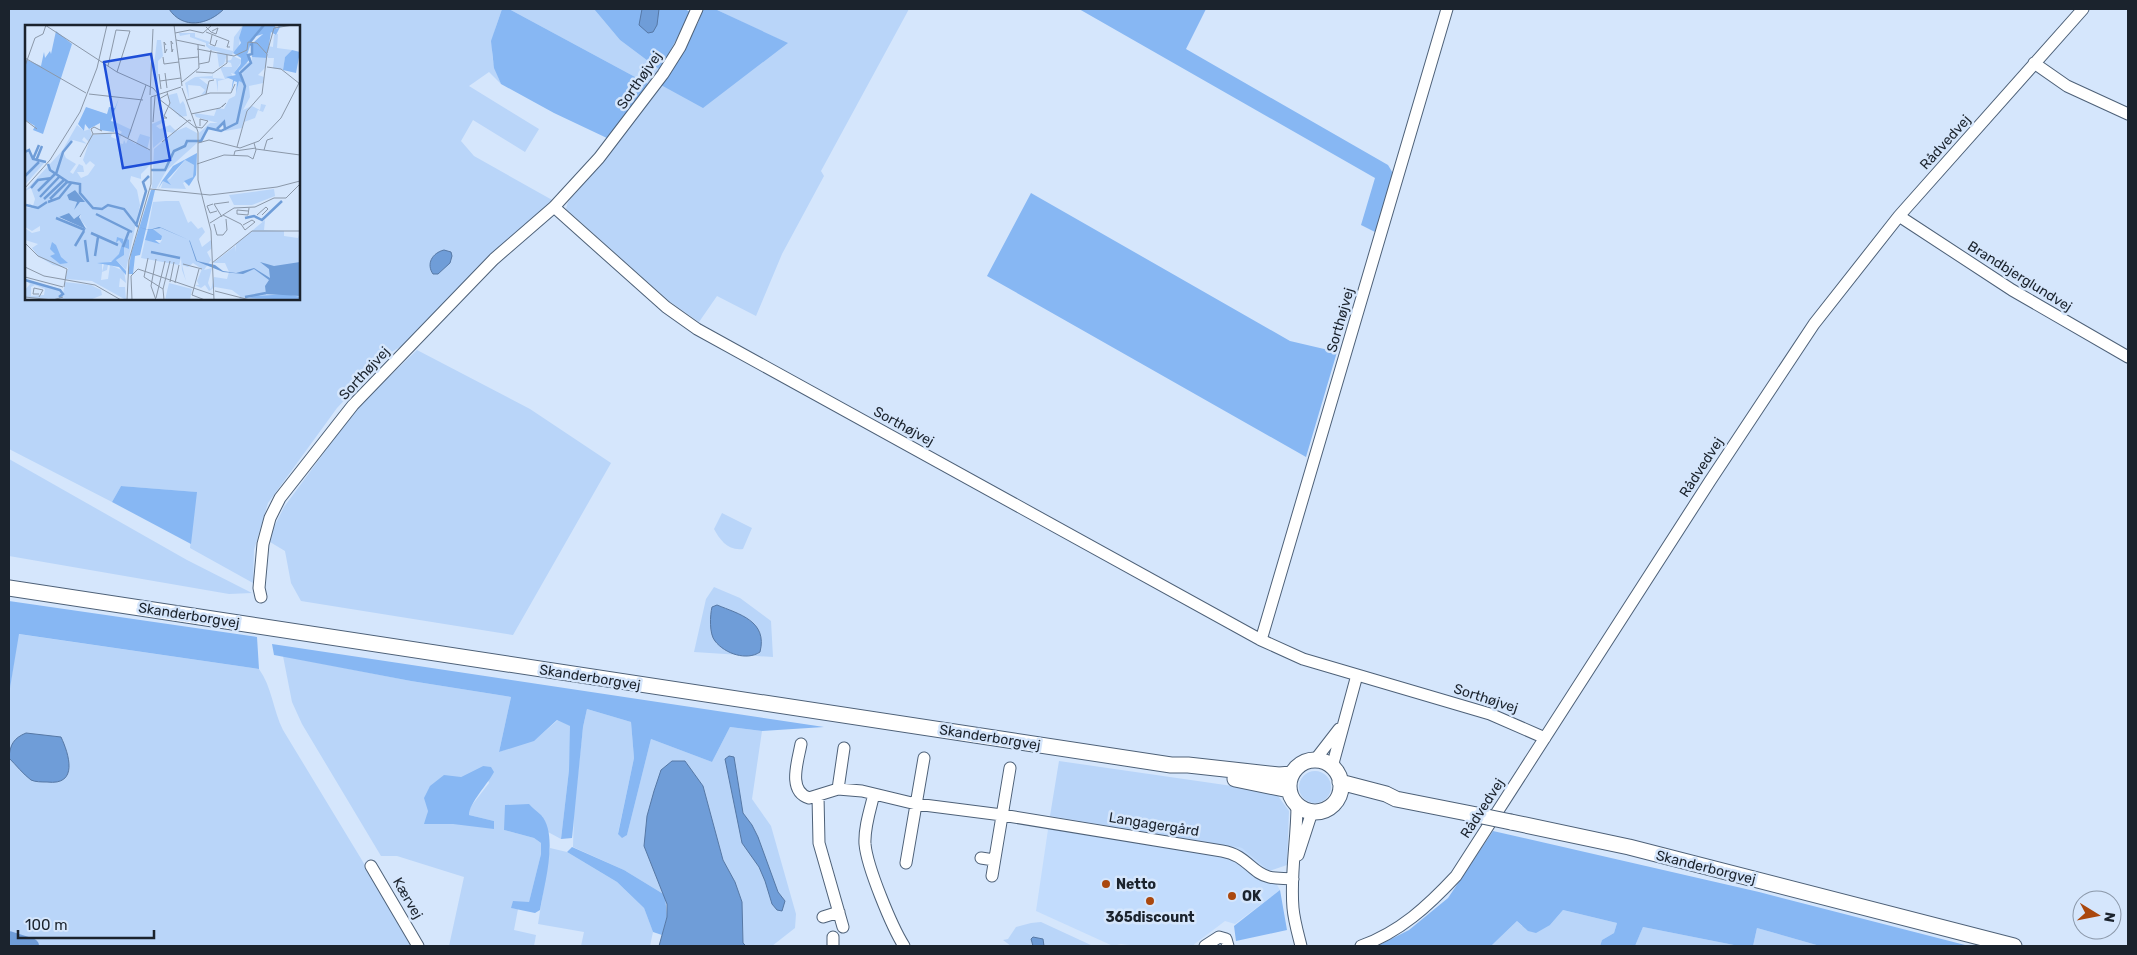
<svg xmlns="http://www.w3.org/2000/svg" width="2137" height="955" font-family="Rubik,sans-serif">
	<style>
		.built { fill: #c2dcfd }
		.green { fill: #b9d5f9; fill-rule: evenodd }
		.forest { fill: #87b7f3 }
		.water { fill: #6f9dd8; stroke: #5678a5 }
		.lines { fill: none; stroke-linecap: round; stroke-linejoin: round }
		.river { stroke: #6f9dd8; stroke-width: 16 }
		.minor-casing { stroke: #4e6178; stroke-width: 13 }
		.major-casing { stroke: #4e6178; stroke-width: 17 }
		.minor { stroke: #fff; stroke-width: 11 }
		.major { stroke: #fff; stroke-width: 15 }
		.major-bridge-casing { stroke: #4e6178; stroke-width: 17; stroke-linecap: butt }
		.major-bridge { stroke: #fff; stroke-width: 15 }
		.poi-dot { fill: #aa480e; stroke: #d5e6fc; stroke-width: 2 }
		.labels { text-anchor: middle; stroke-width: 5; stroke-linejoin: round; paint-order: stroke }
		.street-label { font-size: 14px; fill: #1b232d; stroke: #d5e6fc }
		.poi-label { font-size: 14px; font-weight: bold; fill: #1b232d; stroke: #d5e6fc; text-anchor: start }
		.inset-river { fill: none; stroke: #6f9dd8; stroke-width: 2.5 }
		.inset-road { fill: none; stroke: #8b98a9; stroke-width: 1 }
		.view { fill: #1d4ed8; fill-opacity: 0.15; stroke: #1d4ed8; stroke-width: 2.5 }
		.inset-edge { fill: none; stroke: #1b232d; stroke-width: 2.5 }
	</style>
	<rect width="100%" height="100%" fill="#d5e6fc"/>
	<path class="built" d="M1050,816L1243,848L1269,871L1280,890L1235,924L1225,921L1192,946H1138L1121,944L1113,946L1036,911Z"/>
	<path class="green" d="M9,9H169C180,23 189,26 206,19C213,16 219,14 224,9H502C491,40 487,52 501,84L489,72L469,86L539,129L525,152L473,120L461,141L474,156L554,201L407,343L388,354L337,408L268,503L254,550L253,583L190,548L196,492L121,486L112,502L9,449ZM26,26H299V299H26Z
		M509,9H594L620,40L660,70L650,85Z
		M715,9H909L821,171L824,176L782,254L756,316L717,296L699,322L669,301L566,209L568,202L614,148L661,85L787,43Z
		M417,350L530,409L611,463L513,635L301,601L291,583L285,551L270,542L274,527L284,507L357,408Z
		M9,459L187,560L252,593L229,594L9,556Z
		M722,513L752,528L743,549C728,551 720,540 714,529Z
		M714,587L740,598L771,621L773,657L694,652L706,599Z
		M18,634L259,669C272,687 273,710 283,730L414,946H9V694Z
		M283,656L411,681L511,697L499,752L537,738L558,720L571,726L569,770L561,839L548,832L542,816L504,830L534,838L541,843V854L529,902L511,908L518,909L514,930L536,935L534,946H449L464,877L397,856H381L302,724L292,702ZM483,766L489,783L469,809V815L494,821L425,824L428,811L461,777Z
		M587,709L631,722L634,758L618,833L627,835L651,739L712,762L730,727L762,731L752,799L771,826L796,914L795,928L772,946H746L743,943L742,902L735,882L723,860L703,786L685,761L655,874L665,895L624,870L573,847L574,811L583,727Z
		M1059,761L1260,790L1278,796L1289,811L1287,865L1269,871L1242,848L1050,816Z
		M1299 787a16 16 0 1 1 32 0a16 16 0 1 1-32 0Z
		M550,848L567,852L617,882L644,908L653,932L650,946H581L584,932L538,924Z
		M1563,910L1617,923L1614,933L1602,940L1600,946H1491L1517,921L1522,926L1550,925Z
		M1041,922L1093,946H1011L1003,940L1008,939L1016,927L1031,923Z
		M1643,927L1739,946H1635Z
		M1757,928L1820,946H1753Z"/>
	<path class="forest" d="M502,9H509L650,85L609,139L554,113L501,84L494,68L491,41Z
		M594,9H684L691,12L660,70L620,40Z
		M703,9H715L788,43L703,108L661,85L698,23Z
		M1079,9H1206L1186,49L1388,165L1394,175L1377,233L1361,225L1375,178Z
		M1031,193L1290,341L1337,352L1306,457L987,276Z
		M121,486L197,492L191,544L112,502Z
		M9,601L257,637L259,669L19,634L9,694Z
		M272,644L824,727L762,731L730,727L712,762L651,739L627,835L622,838L618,834L634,758L631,722L587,709L583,727L572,838L561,839L569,770L570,726L557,720L534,741L499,752L511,697L411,681L274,655Z
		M483,766L491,767L494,772C488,784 469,803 469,815L494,821V829L453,824H424L428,811L424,798L430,786L444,775L461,777Z
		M529,804C532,808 537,811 541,815C559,835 544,885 540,910L535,913L511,908L513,901L529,902L541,854V843L534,838L504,830L505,805Z
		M1493,831L1759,892L1969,946H1820L1757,928L1753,946H1739L1643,927L1635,946H1600L1602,940L1614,933L1617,923L1563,910L1550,925L1536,933L1528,931L1517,921L1491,946H1377L1409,930L1448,898Z
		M572,847L624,870L665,895L667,917L662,935L653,932L644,908L617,882L567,852Z
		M1280,890L1287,930L1236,941L1234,926Z"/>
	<path class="water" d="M169,9H224C208,25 183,30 169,9Z
		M642,9H659L657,25L653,32L648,33L639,25Z
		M444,250L451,252L452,256L450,263L438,274H433C426,264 432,253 444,250Z
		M717,605C739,614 768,621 760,652C747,661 725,654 715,641C709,634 710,615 712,607Z
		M26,733L61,737C69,754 79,786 47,782C42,782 35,782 31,780C23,774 16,765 9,758C10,744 14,738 26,733Z
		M729,756L734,757L743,813L752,825L758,837L778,892L785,901L782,911L777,910L772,904L765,881L759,867L742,843L725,759Z
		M672,761H685L703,786L723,860L735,882L742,902L743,943L746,946H659L667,917V904L644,846L647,816L654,791L661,770Z
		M1033,937L1043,939L1044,946H1033L1031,939Z"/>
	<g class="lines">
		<path class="river" d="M9,939L31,946"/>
		<g class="minor-casing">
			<path id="minor" d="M2034,63L2067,86L2128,114
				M554,207L666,307L697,329L1261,640L1303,659L1490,714L1545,738
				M1899,216L2012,290L2128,357
				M261,597L259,588L263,544L270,518L280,498L353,405L494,259L554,207L599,158L663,74L680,47L697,9
				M1261,640L1447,9
				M801,744C798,761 787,791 809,798L838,789L862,791L916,804L1002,815L1222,851C1247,855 1251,873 1269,877C1277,879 1285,878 1293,879
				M1315,760L1339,729
				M1332,767L1357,675
				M838,789L844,748
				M874,794C870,810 864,828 865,844C867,867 892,927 904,946
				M818,796L819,843L843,927
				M1297,805C1297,840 1290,873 1293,908C1294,920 1298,934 1301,946
				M1298,855L1312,812
				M981,858L994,860
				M906,863L924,758
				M371,866L418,946
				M992,876L1010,768
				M823,917L839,912
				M833,937V946
				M1205,946L1219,937L1226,939L1228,946
				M1361,946C1400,932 1428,906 1456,876L1710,481L1814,324L1899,216L2083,9"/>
		</g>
		<g class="major-casing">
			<path id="major" d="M9,588L1171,765H1188L1279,775L1292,774
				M1289 786a26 26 0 1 1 52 0a26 26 0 1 1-52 0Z
				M1235,779L1289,790
				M1340,782L1386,794L1396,799L1482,816
				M1511,822L1629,847L2014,946"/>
		</g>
		<use href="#minor" class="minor"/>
		<use href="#major" class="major"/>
		<g class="major-bridge-casing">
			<path id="major-bridge" d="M1482,816L1511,822"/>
		</g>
		<use href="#major-bridge" class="major-bridge"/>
	</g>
	<g class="poi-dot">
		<circle cx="1106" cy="884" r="5"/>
		<circle cx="1232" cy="896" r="5"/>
		<circle cx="1150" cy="901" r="5"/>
	</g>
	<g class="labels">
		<g class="street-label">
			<text transform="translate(639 80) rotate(-55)" y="5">Sorthøjvej</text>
			<text transform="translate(1945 142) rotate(-48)" y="5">Rådvedvej</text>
			<text transform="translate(2020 276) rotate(32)" y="5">Brandbjerglundvej</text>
			<text transform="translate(1340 320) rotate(-74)" y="5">Sorthøjvej</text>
			<text transform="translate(364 373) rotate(-47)" y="5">Sorthøjvej</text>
			<text transform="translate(904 426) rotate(29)" y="5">Sorthøjvej</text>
			<text transform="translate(1701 467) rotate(-57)" y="5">Rådvedvej</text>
			<text transform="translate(189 615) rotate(9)" y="5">Skanderborgvej</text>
			<text transform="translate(590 677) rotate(9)" y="5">Skanderborgvej</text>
			<text transform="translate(1486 698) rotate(18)" y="5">Sorthøjvej</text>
			<text transform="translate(990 737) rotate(9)" y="5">Skanderborgvej</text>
			<text transform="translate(1482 808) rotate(-57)" y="5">Rådvedvej</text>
			<text transform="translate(1154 824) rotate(9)" y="5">Langagergård</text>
			<text transform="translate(1706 867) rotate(14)" y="5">Skanderborgvej</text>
			<text transform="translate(408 898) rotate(60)" y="5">Kærvej</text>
		</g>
		<g class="poi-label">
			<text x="1116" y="889">Netto</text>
			<text x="1242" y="901">OK</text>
			<text x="1150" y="922" text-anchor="middle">365discount</text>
		</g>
	</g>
	<g transform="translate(25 25)">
		<rect width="275" height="275" fill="#d5e6fc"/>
		<path d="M218,0L213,25L208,27L207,31L202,30L199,39L194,42L192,27H196L186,25L181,21V18L165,12V9L155,11L154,8H170V12L185,17L183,20L208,26L209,12ZM253,9L252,23L267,25L260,32L258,45L248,43L249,33H243V21L248,22L249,10ZM132,15H136L138,31L133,36V61L128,48ZM208,31L223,38L226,33V39L227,32L242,33L241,42L233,50L239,52L238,58L224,61L225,72L218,85L227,81L235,85L236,79L241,80L238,87L233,85L230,93L219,97L217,103L200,106L198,97L191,104L183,103L178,116L173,118L174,108L185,98H193L171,92L169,88L189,91L192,83L199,84L204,74L210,71L214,56L218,55L217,47L220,45L215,47V39L209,48L212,50L206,48L208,52L193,56V67L191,54L174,53L183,60L181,69L176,70L180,65L175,61L163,60L164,74L160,58L170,52L187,51V48L188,53L200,54L195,42H207L206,38L200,36L206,35ZM152,68L155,79L158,76L160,80L162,91L155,92L144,81V70ZM136,95L141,96L131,101L135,104L145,100L151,106L161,102L172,108V118L141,146L131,164L127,163L129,124L148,108L139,106L141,112L128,123L127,99ZM90,97L107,105L103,113L96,110L94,118L98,119L99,115L101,119L103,114L111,119L115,109L125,112L122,125H125V140L116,149V154L106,151L105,156L112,165L115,180L101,245L91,235L77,239V247L79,239L83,240L82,245L77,247L76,255L83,254L85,240L99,246L101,258L95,253L94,262H100L101,275L67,256L40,254L43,243L28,240L13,231L7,223L13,219L0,215V203L7,208L15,206V201L7,206L0,202V182L6,183L4,178L8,181L10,174L6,163L0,166L37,126L52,100L59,106L65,104L67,110L87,108L86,112L91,114L97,107L93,104L89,107ZM59,112L64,117L58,135L61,140L65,136L70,140L63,150L56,153L52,147H59L58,141L54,139L48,149L45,147L51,139L41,133L38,127L48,115L62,119L57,115ZM50,165L59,177H55L49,185L52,177L44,175L42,170ZM44,188L49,194L56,189L55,194L62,203L34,193ZM0,122L7,133L20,137L0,160ZM160,135L169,140L168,152L158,158L161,164L136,163L138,156L145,154ZM249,164L250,171L227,180H209L204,170ZM141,176H154L163,198L166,196L173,204L177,202L180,207L174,214L177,222L186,215V224L182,227L186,235L179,245L187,243L183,258L186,265L189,252L202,254L204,247L200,238H188L210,221V227L211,219L240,195L239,205L259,206V211L273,213L275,206V275H214L215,271L207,265L190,262L184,266L180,260L176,263L170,260H174L172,256L177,244L168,238L163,242L157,240L161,256L157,245L156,233L154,240L116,233L120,215L135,218L137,215L128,204H123L128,177ZM0,254L35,264L38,269L40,257L66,260L76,265L77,270L65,275L0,273V265L5,259ZM10,260L20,264L19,270L6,271V262ZM144,258L167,264L165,275H140Z" fill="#b9d5f9" fill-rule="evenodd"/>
		<path d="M218,0H249L252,4L254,0H267L255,2L251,10L246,7L242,33L227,32L228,18L238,9L228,12L222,30L226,33L214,46L218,58L214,56L211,68L212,57L209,56L206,68L208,55L201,52L211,50L209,48L216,39V33L208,28L216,18L214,13ZM31,6L47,19L18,109L8,105L10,101L0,95V34L16,41L19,27L20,33L25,26L26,29ZM267,25L275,27L271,48L258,45L260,32ZM94,73L86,96L90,97L89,107L75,105V98L64,104L60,99L59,106L53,99L61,82L82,89L84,82L90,83ZM172,128L171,150L164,161L159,156L168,152L169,140L160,135L142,155L146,160L138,156L133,164L137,156L148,141ZM126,165H130L115,230L110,231L108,249H103L106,229ZM123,204H128L137,211L136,215H130L135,219L120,215ZM92,212L98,214L99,219L101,213L104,215V224L99,222V230L91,235L101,246V250L94,242L72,238L86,237L94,229L97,219L94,215L91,218ZM27,217L31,220L36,232L43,238L35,239L25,231L30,229L25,224ZM237,269L233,271L262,269L275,272V275L224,273Z" fill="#87b7f3"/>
		<path d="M50,165L60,177H55L49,185L52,177L44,175L42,170ZM44,188L49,194L56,189L54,192L61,204L34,192ZM111,201L124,205L134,202L137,203L164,215L165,216L172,236L190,240L198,246L211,248L229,243L245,253L244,244L235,237L249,241L275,237V271L241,269L240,261L244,255L229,244L218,249L198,247L171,236L164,215L136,203L123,205Z" fill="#6f9dd8"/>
		<path class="inset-river" d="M225,17L239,0M192,104L199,97L200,104M0,127L4,125L8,134L21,137M8,134L14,120M11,136L17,121M23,139L25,145L43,157L55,159V168L68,183L77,184L83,180L99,184L113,202M126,145H140L149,126L160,121L162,116H176L183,103L196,106L212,98L220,61L215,48L226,38L223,30L227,29V19L225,20M31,149L38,127L47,116M0,151L14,137M6,163L13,155L27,153M13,166L30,149M15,172L35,151M19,174L40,154M25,174L42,157M23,177L34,173L47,157M1,180L13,183L22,177M71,189L107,207M31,193L60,205M220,193L229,191L237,195L257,176M111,201L121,166L118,157L124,151M66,208L93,220M60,215L63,237M50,221L59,206M98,222L104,206M126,227L155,233M70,231L73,212M0,255L35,265L38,269L34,272M220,272L241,268"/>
		<path class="inset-road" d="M20,0L92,47L128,63L134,70M149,0L157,61M181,2L186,7L191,9L193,3L187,6M181,7L204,16L202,22H205M150,8L165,5L178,8L187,0M187,10L185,19L190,21L192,15M151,15L180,21M148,19L146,16L147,27L148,24M141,20L139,17L140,28L142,24M172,24L209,31L222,25L223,17L232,18L242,29L237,69L222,86L212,122M242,28L249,3L268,0M138,32L139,39L154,37M0,33L61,68M154,34L173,32M174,39L184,37L186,25M0,41L10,13L18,9L21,0M83,41L91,5L105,6L92,47M242,42L256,44L275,59M171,47L188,48L202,38V30M140,48L142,63M134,49L136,64M135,56L156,53M157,57L174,43L173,20M157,63L173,107V155L186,206M64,69L118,75M143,69L134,74L171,103M181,69L184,56L189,55M125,70L128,4M126,72L156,62M162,75L185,68H206L210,59M166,89L195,83L201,78L197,82M137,93H142L139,91L145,78L142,67M0,95L12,104M128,97L130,71M171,102L177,103L183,96L175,94V101M68,109L92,108L125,125M103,113L121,60M137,117L164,95L166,96M173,118L184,115L215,123L234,116L256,93L275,56M231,124L275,130M239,125L242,115L248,113M209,130L210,126L231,123M55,132L68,109L66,104L69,102L77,106M172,139L199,130L223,131L228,134L231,125L229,118M0,163L25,135L55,87L72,43L82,0M125,164L185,170L252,162L275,156M261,173L275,159M188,179L182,181L185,188L192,186M223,186L212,185V189L223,190L224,183M198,190L216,199L220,205L230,197L227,195L218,200M232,190L241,182L243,184L237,190M197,192L189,179L204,177M185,198L209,183L230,182L249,173H261M189,199L192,210H198L202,205L201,194M186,206L189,275M0,218L13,231L42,244L39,262M123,233L119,252L138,264L139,275M131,234L126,261L131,275M187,238L227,206H275M158,239L177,244M0,242L19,251L70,260L96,275M174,244L167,270L180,275M0,252L38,262M145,257L149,237M150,258L154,240M138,264L145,236M190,266L225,275M14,269H8L9,263L18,265L14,272M0,272L28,275L38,272M131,273L140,236M102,275L104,235L126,159V72M107,275L106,251L113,244L189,270"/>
		<path class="view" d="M126,29L145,135L98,143L79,37Z"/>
		<rect width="275" height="275" class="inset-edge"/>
	</g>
	<rect width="2137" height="955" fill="none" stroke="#1b232d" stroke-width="20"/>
	<g transform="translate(2097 915) rotate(100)"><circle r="24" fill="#d5e6fc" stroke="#8b98a9"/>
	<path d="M0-4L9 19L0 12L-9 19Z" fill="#aa480e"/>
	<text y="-8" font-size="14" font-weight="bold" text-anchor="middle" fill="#1b232d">N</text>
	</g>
	<path d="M18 930v8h136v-8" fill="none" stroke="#1b232d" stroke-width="2.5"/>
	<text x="25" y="930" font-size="15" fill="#1b232d" stroke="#d5e6fc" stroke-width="4" paint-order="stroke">100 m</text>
</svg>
